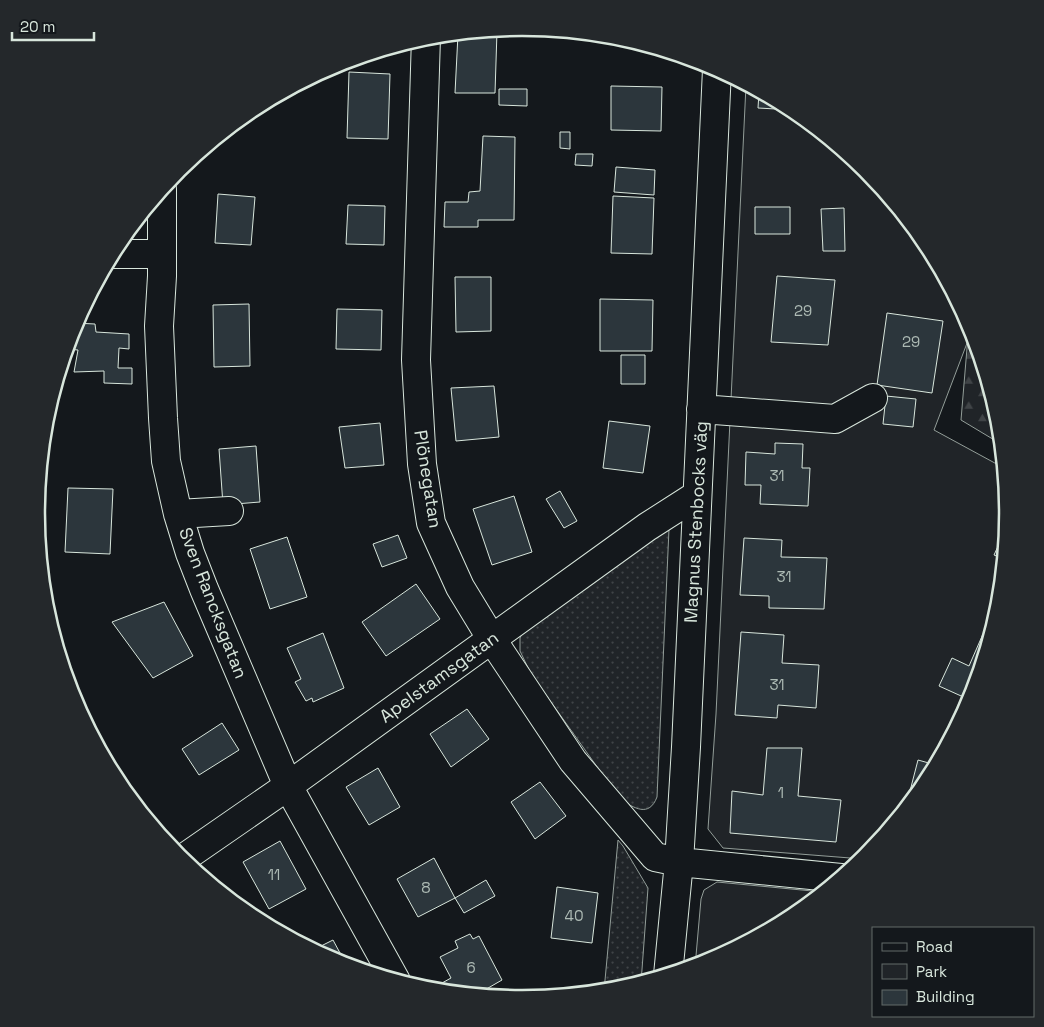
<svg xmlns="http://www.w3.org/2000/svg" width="1044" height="1027" font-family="'Space Grotesk',sans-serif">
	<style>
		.grass { fill: url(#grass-dots); stroke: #939e99 }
		.forest { fill: url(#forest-firs); stroke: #939e99 }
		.green { fill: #202428; stroke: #939e99 }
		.building { fill: #2c363c; stroke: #d8e6dc }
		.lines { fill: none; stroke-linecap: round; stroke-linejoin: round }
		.minor-casing { stroke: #d8e6dc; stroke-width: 30 }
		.minor { stroke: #14181c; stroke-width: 28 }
		.labels { text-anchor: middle; stroke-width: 4; stroke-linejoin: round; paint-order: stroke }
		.number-label { font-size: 15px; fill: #adbab4 }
		.street-label { font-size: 18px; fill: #d8e6dc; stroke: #14181c }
		.rim { fill: none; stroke: #d8e6dc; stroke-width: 2.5 }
	</style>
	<defs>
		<pattern id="grass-dots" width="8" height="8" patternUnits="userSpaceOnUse" patternTransform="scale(1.25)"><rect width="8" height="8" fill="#202428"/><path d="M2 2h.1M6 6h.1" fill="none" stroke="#404447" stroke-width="1.8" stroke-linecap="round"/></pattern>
		<pattern id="forest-firs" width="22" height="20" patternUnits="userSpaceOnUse" patternTransform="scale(1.25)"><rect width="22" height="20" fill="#202428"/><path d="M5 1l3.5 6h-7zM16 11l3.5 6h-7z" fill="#404447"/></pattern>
	</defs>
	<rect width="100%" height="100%" fill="#14181c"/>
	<path class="grass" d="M669,529L657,797C649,818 634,808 620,799L531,674L520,651V638L524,629L633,548Z
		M618,840L623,846L648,888L641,983L617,990L604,991Z"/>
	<path class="forest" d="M969,324L999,419L1001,444L961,420Z"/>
	<path class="green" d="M746,85L792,110L866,170L926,244L972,330L934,430L1004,468L1008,514L999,609L971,700L926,784L863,859L723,848L708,829L716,714Z
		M717,882L823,892L792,918L708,963L695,967L701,899L704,890Z"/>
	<path class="building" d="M491,31H497L495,93H455L458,34Z
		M349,72L390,74L388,139L347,138Z
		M611,86L662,87L661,131L611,130Z
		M499,89H527V106L499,105Z
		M759,92L792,110H793L758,108Z
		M560,132H570V149L560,148Z
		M483,136L515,137L514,220H478V227H444L445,202H468L469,192L480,191Z
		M576,154H593L592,166L575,165Z
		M616,167L655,170L654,195L614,192Z
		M218,194L255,197L251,245L215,243Z
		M613,196L654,198L652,254L611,253Z
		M348,205L385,206L384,245L346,244Z
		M755,207H790V234H755Z
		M844,208L845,251H823L821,209Z
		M777,276L835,280L828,345L771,342Z
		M455,277H491V331L456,332Z
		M600,299L653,300L652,351H600Z
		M249,304L250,366L214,367L213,305Z
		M337,309L382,310L381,350L336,349Z
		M887,313L943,321L932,393L877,385Z
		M75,323L95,324L96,332L129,334V349L119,348L118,368H132V384L104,383V371L74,372L78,350L67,349Z
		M621,355H645V384H621Z
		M494,386L499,437L456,441L451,388Z
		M886,396L916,399L913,427L883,424Z
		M609,421L650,426L643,473L603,468Z
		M380,423L384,465L345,468L339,427Z
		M775,443L803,444L802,468H810L808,506L760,504L761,485H745L746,452L775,454Z
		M256,446L260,502L223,505L219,449Z
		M68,488L113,489L110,554L65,552Z
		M560,491L577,521L564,528L546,499Z
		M514,496L532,552L492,565L473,509Z
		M1005,531H1006L1004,559L994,555Z
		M398,535L407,558L382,567L373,544Z
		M287,537L307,597L270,609L250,549Z
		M744,538L782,540L781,557L827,558L824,609L769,608V596L740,595Z
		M416,584L440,619L386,656L362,622Z
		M164,602L193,656L153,678L112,622Z
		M741,632L784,635L782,663L819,665L816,708L778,705L777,718L735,715Z
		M323,633L344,688L313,702L312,698L306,701L295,682L301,679L287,648Z
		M983,634L990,637L970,700L939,686L952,658L969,666Z
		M467,709L489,739L451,767L430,734Z
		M222,723L239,750L199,775L182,749Z
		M945,734L952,736L938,761Z
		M767,748H802L798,796L841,800L836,842L730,833L732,791L763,795Z
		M918,760L936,765L926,784L918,793L910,791Z
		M378,768L400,807L369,825L346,787Z
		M540,782L566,816L535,839L511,802Z
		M280,841L306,889L269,909L243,862Z
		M434,858L455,898L418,917L397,879Z
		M486,880L495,896L464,913L455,898Z
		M557,887L598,893L592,943L551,938Z
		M470,934L473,939L479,936L502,980L476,995L446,992L442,983L451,978L440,957L458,948L455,941Z
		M333,940L347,966L336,962L313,950Z"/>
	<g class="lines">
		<g class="minor-casing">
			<path id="minor" d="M426,37L416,360L422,464L431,523L460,587L491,638L573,761L655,857L679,862L841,878
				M162,189V276L159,326L163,418L166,461L178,514L190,553L204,589L288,786L396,981
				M112,254H162
				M701,409L835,419L873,398
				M178,514L229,511
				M181,860L288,786L647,527L697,495
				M668,975L679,862L686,747L717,69"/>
		</g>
		<use href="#minor" class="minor"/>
	</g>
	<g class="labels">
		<g class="number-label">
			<text x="803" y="316">29</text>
			<text x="911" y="347">29</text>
			<text x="777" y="481">31</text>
			<text x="784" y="582">31</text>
			<text x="777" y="690">31</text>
			<text x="781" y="798">1</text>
			<text x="274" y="880">11</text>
			<text x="426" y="893">8</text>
			<text x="574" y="921">40</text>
			<text x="471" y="973">6</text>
		</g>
		<g class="street-label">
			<text transform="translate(428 479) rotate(81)" y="6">Plönegatan</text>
			<text transform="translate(696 522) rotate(-87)" y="6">Magnus Stenbocks väg</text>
			<text transform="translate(213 603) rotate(69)" y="6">Sven Rancksgatan</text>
			<text transform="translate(439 677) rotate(-36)" y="6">Apelstamsgatan</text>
		</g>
	</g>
	<path d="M0 0H1044V1027H0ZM45 513a477 477 0 1 1 954 0a477 477 0 1 1-954 0Z" fill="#24282b" fill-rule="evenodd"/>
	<path class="rim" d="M45 513a477 477 0 1 1 954 0a477 477 0 1 1-954 0Z"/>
	<rect x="872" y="927" width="162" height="90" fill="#14181c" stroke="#626a69"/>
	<rect x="882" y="943" width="25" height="8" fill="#14181c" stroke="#626a69"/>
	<text x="916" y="952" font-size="15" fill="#d8e6dc">Road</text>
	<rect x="882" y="964" width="25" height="15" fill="#202428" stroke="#626a69"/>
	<text x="916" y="977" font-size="15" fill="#d8e6dc">Park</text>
	<rect x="882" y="990" width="25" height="15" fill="#2c363c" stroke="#626a69"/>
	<text x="916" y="1002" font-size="15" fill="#d8e6dc">Building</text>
	<path d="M12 32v8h82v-8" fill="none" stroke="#d8e6dc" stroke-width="2.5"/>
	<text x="20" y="32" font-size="15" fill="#d8e6dc" stroke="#14181c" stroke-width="4" paint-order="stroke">20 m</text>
</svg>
